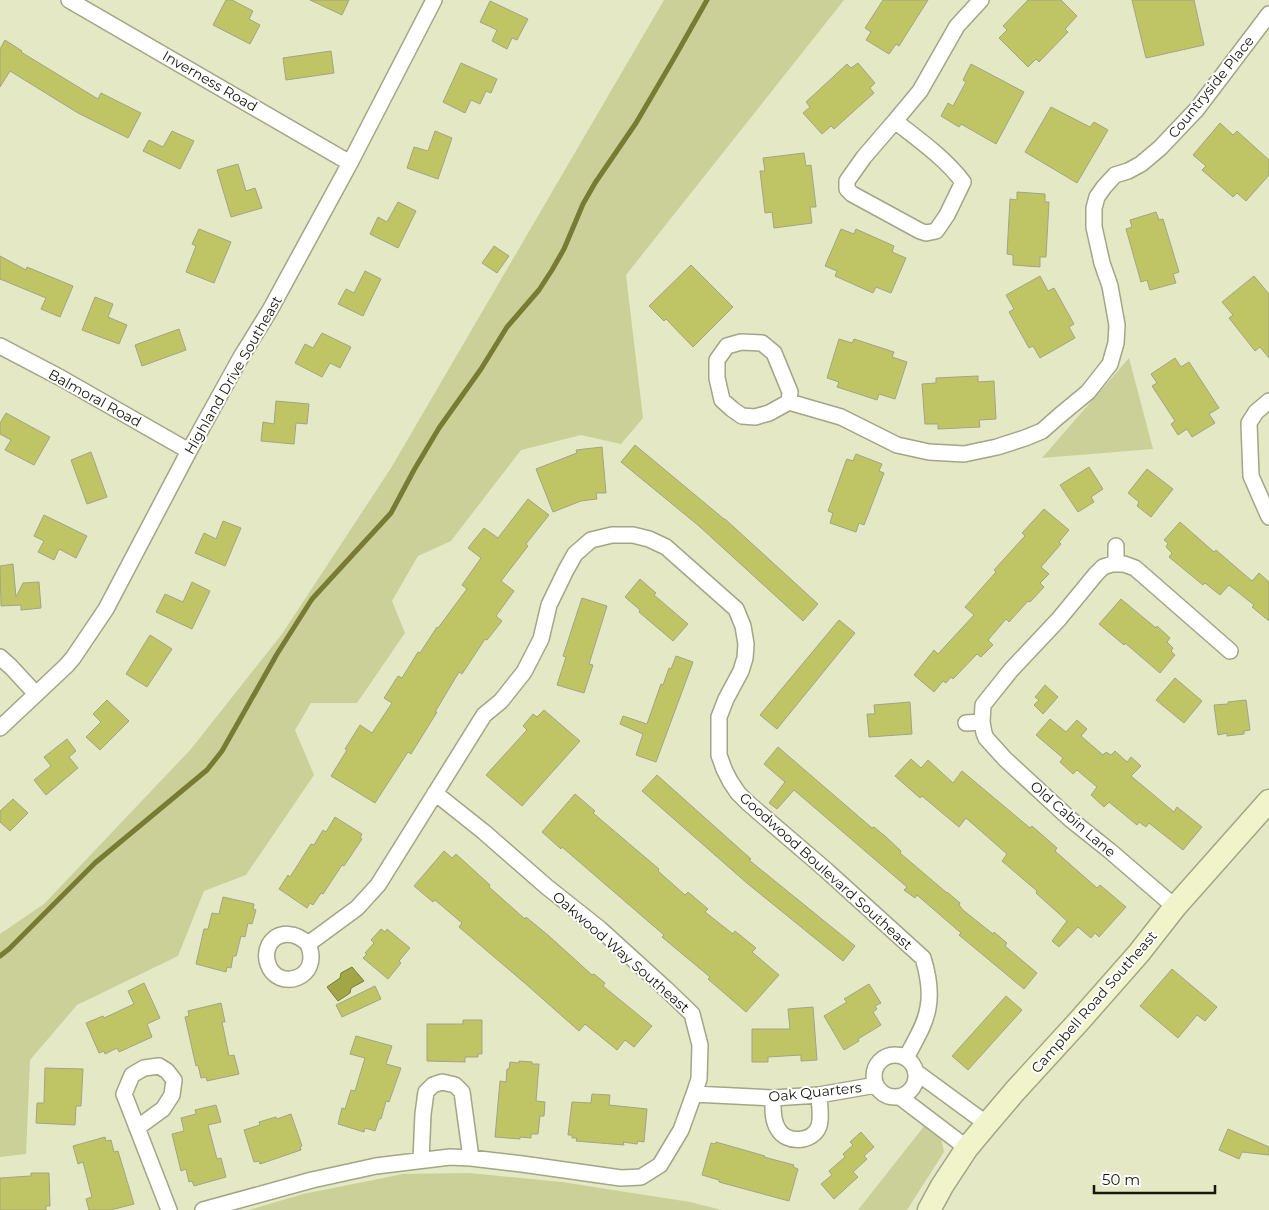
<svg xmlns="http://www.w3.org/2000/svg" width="1269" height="1210" font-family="Montserrat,sans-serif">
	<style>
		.green { fill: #cbd098 }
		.water { fill: #a1a646; stroke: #787b34 }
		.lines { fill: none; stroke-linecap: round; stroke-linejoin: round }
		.stream { stroke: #787b34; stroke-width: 5 }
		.building { fill: #bfc465; stroke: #a2a584 }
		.street-casing { stroke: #a3a685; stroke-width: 18 }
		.secondary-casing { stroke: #a3a685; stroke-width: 25 }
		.street { stroke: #fff; stroke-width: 15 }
		.secondary { stroke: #f1f3cb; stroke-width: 22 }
		.labels { text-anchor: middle; stroke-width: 4; stroke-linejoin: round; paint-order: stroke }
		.street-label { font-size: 14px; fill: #17180b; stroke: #fff }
	</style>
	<rect width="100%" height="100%" fill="#e4e8c5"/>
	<path class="green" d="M664,0H844L626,275L643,418L621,444L581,435L521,450L451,541L418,556L392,601L405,633L357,703H311L295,730L314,775L246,875L204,891L178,956L77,1005L30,1060L26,1154L0,1157V934L44,904L191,749L282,634L391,468Z
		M1129,358L1153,449L1042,458Z
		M925,1125L941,1138L944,1152L907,1210H858Z
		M468,1173L562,1182L690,1202L722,1210H249L303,1194L403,1174Z"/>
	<path class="water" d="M352,967L364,981L351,988L350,993L338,1001L327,987L340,978L341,973Z"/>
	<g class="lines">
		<path class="stream" d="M0,956L9,949L95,863L207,770L222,751L277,654L312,599L391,513L414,470L439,428L481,369L507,327L539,290L552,270L564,249L583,204L595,183L636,123L673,60L707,0"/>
	</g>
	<path class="building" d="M226,0H232L253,11L249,19L260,25L250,44L213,25Z
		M310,0H349L342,15Z
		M883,0H928L899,46L896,44L889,54L866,40L871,32L865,28Z
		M1028,0H1061L1077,16L1065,29L1068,32L1039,62L1036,59L1028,67L999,38L1007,30L1003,26Z
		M1132,0H1194L1204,45L1146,58Z
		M490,1L528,19L517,40L512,38L507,49L492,41L497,30L480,22Z
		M5,40L22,51L21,52L98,99L101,93L141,113L128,138L78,113L10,71L0,87V49Z
		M331,51L334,73L286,80L283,58Z
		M461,63L497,79L491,93L486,91L480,104L471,100L465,113L443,102Z
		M858,63L875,83L870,88L874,93L834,129L831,126L822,134L803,113L810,107L806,102L847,64L851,68Z
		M971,64L1024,92L996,144L961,124L959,127L941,116L948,103L953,106L966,82L963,80Z
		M1051,107L1090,127L1094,122L1108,130L1077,183L1025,152Z
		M1220,123L1233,135L1237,131L1269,160V175L1246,201L1237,193L1233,197L1202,170L1206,166L1193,155Z
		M172,131L194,141L180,169L143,151L149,140L163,147Z
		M435,131L452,138L438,179L407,168L414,147L428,151Z
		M804,153L806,166L811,165L816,207H810L812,223L774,228L772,212L765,213L760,171H765L763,158Z
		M238,164L246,191L255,188L262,208L231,217L217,170Z
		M1017,192L1045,194V202H1049L1046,257H1040V267L1013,265V255L1007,254L1010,199L1017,200Z
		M398,202L416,211L398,248L370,234L378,217L387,222Z
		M1156,212L1159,220L1163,219L1179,272L1173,274L1176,283L1150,290L1147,280L1141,282L1126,229L1132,227L1130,220Z
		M199,229L231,242L214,283L186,272L196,246L192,244Z
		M841,229L854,234L856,229L894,246L892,252L906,258L891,293L876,287L873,293L835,276L837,271L825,266Z
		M494,246L509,256L497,273L482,263Z
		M0,256L26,270L27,267L73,286L60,317L41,309L46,298L0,279Z
		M691,265L733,307L693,347L666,319L664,321L649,306Z
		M365,271L381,279L363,316L338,304L346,289L354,293Z
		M1040,276L1048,291L1054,288L1074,324L1069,327L1075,338L1040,358L1033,346L1029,348L1009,312L1014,309L1006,295Z
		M1254,276L1269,294V358L1260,347L1255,351L1229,318L1233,315L1222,302Z
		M95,297L113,304L108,317L127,325L119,344L82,330Z
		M179,329L186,350L142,366L135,345Z
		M322,333L351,347L340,368L330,363L322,377L295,363L305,344L313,348Z
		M839,339L852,343L854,339L894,352L892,357L907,362L895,399L879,394L877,400L837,387L839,382L827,378Z
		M1175,358L1181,367L1189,362L1219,408L1209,414L1215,423L1192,437L1187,429L1178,435L1171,424L1175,421L1152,386L1157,383L1151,374Z
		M978,376V382L994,381L996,419L979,420L980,427L938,429V424H925L922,384L936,383V378Z
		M276,401L309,404L307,424L296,423L294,444L261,441L263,422L274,424Z
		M6,413L50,437L34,465L5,450L11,440L0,434V423Z
		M635,445L724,519H725L818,604L803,621L699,526L621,462Z
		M602,447L606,493H596L597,499L581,501L553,512L536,469L577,453L576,450Z
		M91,452L107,497L87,504L71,460Z
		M856,454L882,464L879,471L884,473L864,525L859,523L856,532L830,523L833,513L828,511L846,461L847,459L853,461Z
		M1089,467L1103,489L1091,497L1094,502L1078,512L1060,485Z
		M1147,469L1173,489L1151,517L1137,506L1139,502L1128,493Z
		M528,499L549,515L526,544L528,546L501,581L514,591L496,616L502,621L487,640L485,639L462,674L459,672L435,712H437L411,754L408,752L375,803L331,776L347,750L345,749L360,725L372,733L392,703L384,698L398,676L402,678L418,652L420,653L437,627L438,628L467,589L462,585L481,558L468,548L484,528L498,538Z
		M1044,509L1069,530L1059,542L1061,544L1041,567L1049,574L1040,583L1044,587L1030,602L1028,601L1009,622L1006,619L988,640L993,645L981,657L977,654L953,679L951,677L946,683L943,681L934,692L914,675L934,650L938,654L974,615L965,607L996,572L994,570L1025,536L1022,533Z
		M44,515L87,536L76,558L59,549L54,560L38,552L44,541L34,536Z
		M223,521L241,528L225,566L195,553L204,533L216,539Z
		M1180,522L1214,552L1216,550L1252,581L1259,573L1269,582V621L1252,607L1254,605L1229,585L1220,595L1205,583L1203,585L1169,557L1172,553L1166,547L1168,543L1164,540Z
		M13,564L16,597L23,583L39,582L41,608L21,610V605L1,606L0,566Z
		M640,579L656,593L654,595L688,624L673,641L639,612L640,610L625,597Z
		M192,582L210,591L192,629L156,612L165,594L183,602Z
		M582,598L607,606L589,664L593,665L584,693L557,685L566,657L563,656Z
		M1121,599L1156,628L1157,626L1170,638L1167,642L1173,648L1171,651L1175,655L1160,673L1125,643L1124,645L1099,624Z
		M839,620L855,633L777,729L760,715Z
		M150,635L172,649L147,687L126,674Z
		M676,656L693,662L656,762L636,755L643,734L620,724L623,716L647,724L661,684L663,685L669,668L671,669Z
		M1175,678L1202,701L1184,723L1156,700Z
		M1045,685L1058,697L1043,714L1034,705L1039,700L1035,697Z
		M107,700L129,721L100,750L86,737L101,722L93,714Z
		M1246,700L1250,730L1244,731V734L1227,736V733L1218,735L1214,705L1228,704V702Z
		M910,702L912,734L869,737L867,714H875L874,705Z
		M544,710L580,741L522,806L486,775L527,730L523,726L533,714L537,717Z
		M1050,719L1066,732L1077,720L1087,729L1081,736L1103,755L1106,752L1111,755L1115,751L1127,762L1131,757L1141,766L1131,776L1174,812L1177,807L1202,827L1183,850L1149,823L1146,827L1139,822L1137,825L1109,802L1104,807L1091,795L1097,787L1077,770L1073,774L1060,762L1063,758L1036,735Z
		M67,739L76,751L69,757L78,768L46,795L34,780L51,766L44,757Z
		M778,747L872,828L874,827L886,837L901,851L900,853L947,893V892L960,903L959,905L963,910L993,934L994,932L1007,943L1005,946L1037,973L1024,989L959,935L961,933L917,895L915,898L904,890L907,887L794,790L777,809L769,803L785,782L764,764Z
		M911,759L921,768L928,760L953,783L962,771L1030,828L1032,826L1057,848L1055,851L1097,888L1100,885L1126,907L1099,937L1095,933L1091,938L1078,927L1059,947L1052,941L1067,921L1036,893L1037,891L1002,861L1007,854L966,818L959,827L922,796L920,798L895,776Z
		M657,775L751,859L749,860L855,946L843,961L748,884L642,791Z
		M575,794L595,811L593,813L659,869L658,871L685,895L688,892L708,909L705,912L733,934L735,931L756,948L752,952L779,975L746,1012L708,979L710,977L662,937L664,935L562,847L561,849L542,832Z
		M13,799L28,813L10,831L0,822V811Z
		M335,817L362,834L360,838L362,839L344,866L342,865L323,894L321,893L313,905L310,903L307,908L279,889L288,875L290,877L311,844L314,845L323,830L326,832Z
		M444,851L452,858L456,854L490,885L489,887L525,919L526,917L549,936L592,975L594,974L605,983L603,986L652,1026L634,1047L625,1040L617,1050L585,1024L579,1031L527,985L459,927L462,923L435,900L433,902L414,886Z
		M223,897L254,904L253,909L256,910L252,924L248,923L245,937L241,936L236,956H233L231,968L227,967L226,972L196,964L204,929H208L212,913L219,914Z
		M381,929L385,932L387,929L410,948L399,961L401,963L388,979L363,958L367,954L365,953L374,943L371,940Z
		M1172,969L1217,1007L1205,1021L1197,1015L1178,1038L1140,1006Z
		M144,983L160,1018L147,1024L152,1037L119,1052L117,1048L105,1054L104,1051L99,1053L86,1023L103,1016L104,1018L134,1004L128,991Z
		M869,984L881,1003L875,1006L877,1009L873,1012L881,1025L858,1039L859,1041L844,1050L824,1016L847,1002L844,999Z
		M375,986L381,999L342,1017L336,1005Z
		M1006,996L1022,1010L968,1070L952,1056Z
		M221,1003L225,1022H222L229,1056L234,1055L239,1074L207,1081L206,1077L201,1078L198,1065L196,1066L185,1017L189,1016L188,1011Z
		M813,1007L817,1060L801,1061V1055L768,1057V1062H752V1029H790L788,1009Z
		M463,1020H482V1054H478V1057H465V1062L427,1061V1024H463Z
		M356,1036L392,1046L386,1064L401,1068L389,1102L386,1101L381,1119H379L375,1131L365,1128L364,1132L338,1124L342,1108L345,1109L351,1090L355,1091L365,1058L350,1054Z
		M519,1061L532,1062V1064H539L536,1101L545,1102L544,1116H540L538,1134H531V1138L520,1137V1139L495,1137L500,1081L506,1082L507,1069H509L510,1062L519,1063Z
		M45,1068L83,1069L81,1106H76L75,1125L36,1123L37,1103H44Z
		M592,1094L610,1095L609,1105L647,1109L644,1142L638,1141L637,1144L623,1142L624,1145L576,1141L577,1138H572V1135H568L572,1102L591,1103Z
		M216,1105L221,1122L208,1125L217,1159L221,1158L226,1177L194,1186L192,1181L189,1182L186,1169L181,1171L172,1134L184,1131L181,1118L196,1114L195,1110Z
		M291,1114L302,1146L300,1147L301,1150L260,1164L259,1161L254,1162L244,1130L260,1125L259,1122L276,1117L277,1119Z
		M1228,1129L1269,1147V1155L1242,1152L1239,1159L1219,1150Z
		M861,1132L874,1147L864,1156L867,1159L853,1172L858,1177L834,1199L821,1184L832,1175L829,1171L845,1157L843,1154L853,1145L850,1142Z
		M105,1137L106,1141L111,1140L114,1152L118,1151L134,1204L111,1210H89L86,1199L92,1197L83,1162L78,1164L73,1146Z
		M716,1142L765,1156L764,1157L794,1165L793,1167L798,1169L789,1201L719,1182V1180L702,1175L711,1143L715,1144Z
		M31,1173H49L50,1206H46V1210H0V1178L31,1176Z"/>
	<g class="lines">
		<g class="street-casing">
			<path id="street" d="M69,0L350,163
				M895,121C919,140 945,158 963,182L947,215L936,231L926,233L920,231L852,194L847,189V181L864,157Z
				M895,121L920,91L957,26L981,0
				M741,342L762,343L774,353L790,392L789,402L769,413L755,417L742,416L732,409L722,400L717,378V360L727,346Z
				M0,346L61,378L189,451
				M1269,401L1256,412L1249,423L1251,476L1269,517
				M789,402L841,417L897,445L929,452L964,454L997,447L1025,438L1042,431L1059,416L1088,392L1110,364L1116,343L1117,325L1110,286L1102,263L1094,227V208L1097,197L1104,187L1115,175L1128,171L1141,164L1160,148L1197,109L1269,14
				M1116,546V564
				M0,657L11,667L36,694
				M966,723L982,722
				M0,728L66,666L73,658L106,609L189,451L241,357L270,310L350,163L434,0
				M1175,907L1110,851L1070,819L1005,759L986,738L984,733L982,722L983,705L1011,670L1059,619L1096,574L1103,567L1112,564H1124L1135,568L1230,651
				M308,944C297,933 279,929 269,945C266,951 266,958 268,964C277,992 323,979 308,944L357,908L378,885L484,715L501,701L524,672L541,639L549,605L566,570L575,554L591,540L612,535H633L649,539L666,547L736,609L743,626L746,644L745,658L741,671L726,699L719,717V755L724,769L730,781L738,793L748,803L826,870L923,958C928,974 931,992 928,1008C925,1026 914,1042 906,1058
				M874 1076a21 21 0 1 1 42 0a21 21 0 1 1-42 0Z
				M916,1072L987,1124
				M694,1094L773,1098L819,1095L876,1085
				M900,1097L967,1148
				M773,1098C773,1108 772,1120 778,1129C786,1144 813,1143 819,1126C822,1116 819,1104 819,1095
				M137,1128L163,1109L172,1095L174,1080L167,1071L159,1066L144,1068L132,1075L124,1094L169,1210
				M421,1160L423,1114L426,1092L433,1085L442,1082L455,1085L462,1092L471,1158
				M203,1210L312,1180L376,1166L450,1157L471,1158L522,1164L621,1178L641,1177L660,1165L681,1130L694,1094L699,1079L700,1045L692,1014L666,989L600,929L547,887L484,832L435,793"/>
		</g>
		<g class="secondary-casing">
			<path id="secondary" d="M929,1210L942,1186L967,1148L987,1124L1015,1091L1080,1020L1139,953L1175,907L1269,801"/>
		</g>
		<use href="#street" class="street"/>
		<use href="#secondary" class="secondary"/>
	</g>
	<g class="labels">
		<g class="street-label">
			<text transform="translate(210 81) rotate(30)" y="5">Inverness Road</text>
			<text transform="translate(1211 87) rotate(-51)" y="5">Countryside Place</text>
			<text transform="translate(233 375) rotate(-60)" y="5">Highland Drive Southeast</text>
			<text transform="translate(95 398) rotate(29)" y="5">Balmoral Road</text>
			<text transform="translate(1073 819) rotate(41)" y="5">Old Cabin Lane</text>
			<text transform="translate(826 871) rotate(42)" y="5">Goodwood Boulevard Southeast</text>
			<text transform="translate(621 952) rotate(41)" y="5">Oakwood Way Southeast</text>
			<text transform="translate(1094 1002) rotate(-49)" y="5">Campbell Road Southeast</text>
			<text transform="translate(815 1092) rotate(-6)" y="5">Oak Quarters</text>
		</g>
	</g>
	<path d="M1094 1185v8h121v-8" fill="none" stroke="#17180b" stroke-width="2.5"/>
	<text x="1102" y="1185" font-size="15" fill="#17180b" stroke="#ffffff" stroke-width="4" paint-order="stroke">50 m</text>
</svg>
